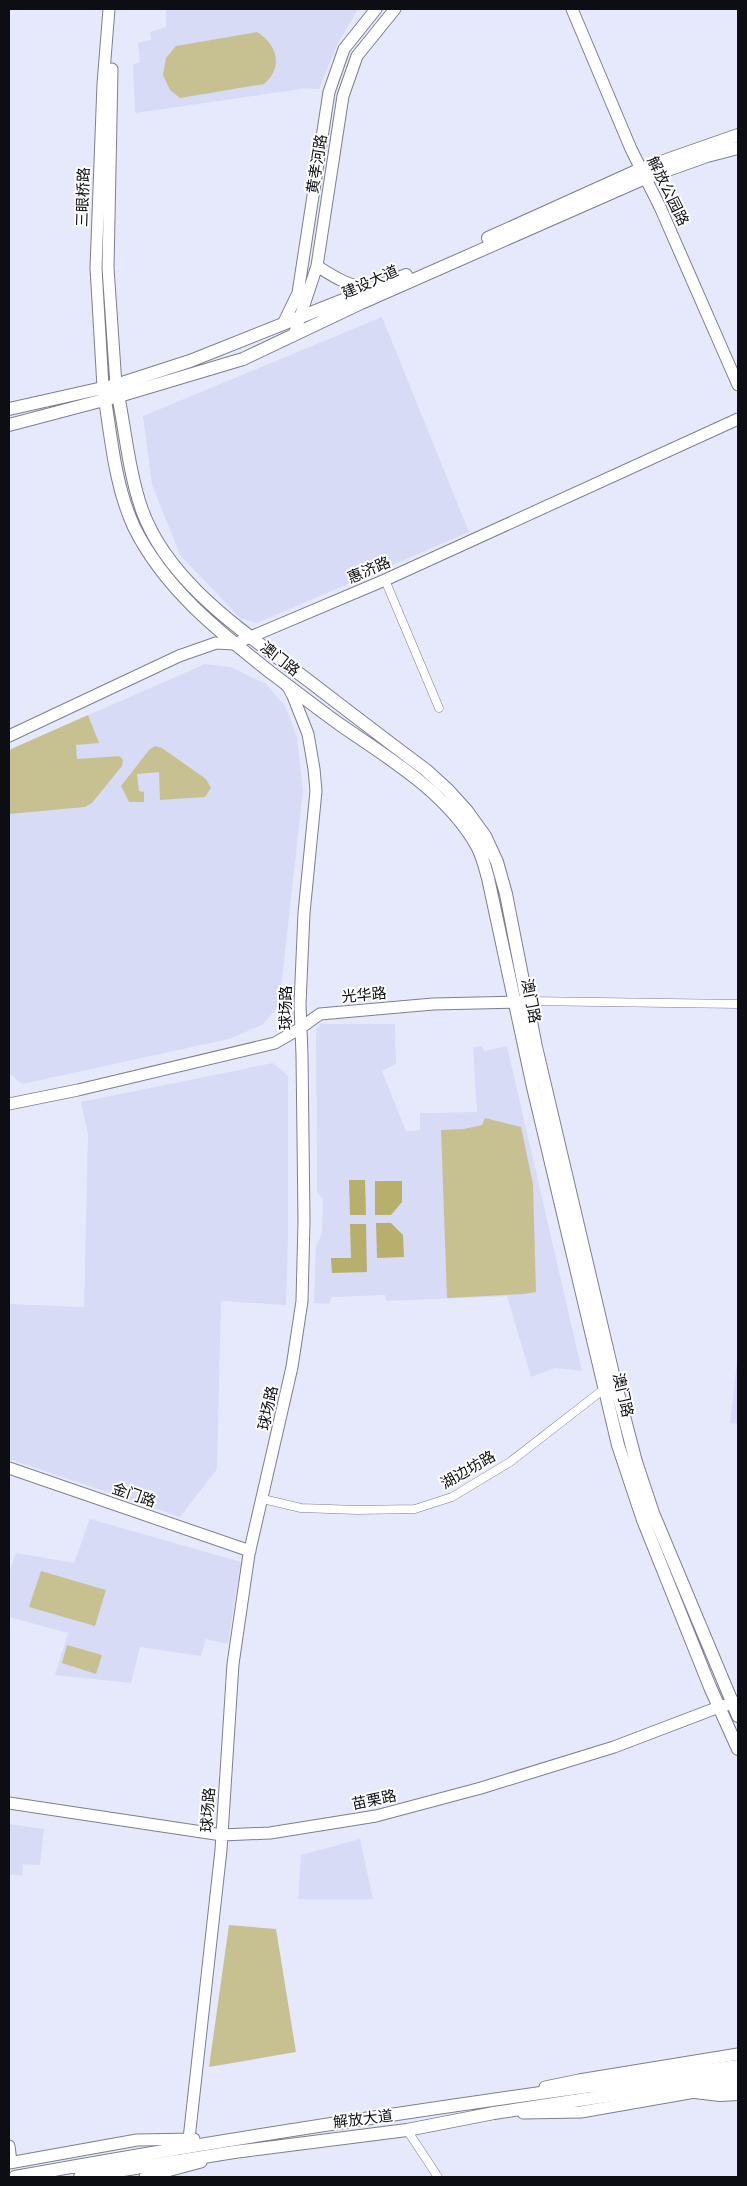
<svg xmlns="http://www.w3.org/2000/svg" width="747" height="2186" font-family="Figtree,'Noto Sans SC',sans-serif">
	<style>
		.built { fill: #d8dbf6 }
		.green { fill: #c7c192 }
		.forest { fill: #b8af6c }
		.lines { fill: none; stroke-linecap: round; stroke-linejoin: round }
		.street-casing { stroke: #7d7f90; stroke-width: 9 }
		.secondary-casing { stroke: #7d7f90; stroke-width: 13 }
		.primary-casing { stroke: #7d7f90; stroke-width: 14 }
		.street { stroke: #fff; stroke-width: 8 }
		.secondary { stroke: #fff; stroke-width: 11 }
		.primary { stroke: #fff; stroke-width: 12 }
		.labels { text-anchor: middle; stroke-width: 4; stroke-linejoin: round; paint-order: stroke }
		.street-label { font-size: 15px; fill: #0d0e14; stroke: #fff }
	</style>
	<rect width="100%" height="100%" fill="#e6e9fc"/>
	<path class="built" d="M166,9H358L337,45L319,89L308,88L135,113L133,64L140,63L138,43L151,40L150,32L166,27Z
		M382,317L469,532L257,623L240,618L180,555L152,485L143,416Z
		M205,664L231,667L266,684L285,706L297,737L303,791L279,1006L262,1025L229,1039L22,1084L9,1073V750Z
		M321,1024H395L396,1064L382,1071L406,1131L420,1130V1113L477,1112L473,1047L482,1046L484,1051L507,1046L582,1371L555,1368L531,1377L507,1296L386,1301L385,1295L332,1297L329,1304L314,1303L316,1247L322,1233L323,1199L317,1192L316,1030Z
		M273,1063L288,1076V1236L286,1305L221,1301L217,1469L180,1517L9,1459V1304L84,1307L88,1135L81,1102Z
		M738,1354V1424L730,1423Z
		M90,1519L241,1562L228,1644L206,1639L201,1656L140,1647L131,1683L55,1675L68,1633L9,1617V1573L16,1553L74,1563Z
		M9,1824L44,1829L40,1865L23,1864L22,1876L9,1874Z
		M360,1839L373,1899H298L301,1855Z"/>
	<path class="green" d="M257,32C277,44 284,67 264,84L180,98L170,90L163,75L166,58L176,46Z
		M88,715L99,743L76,745L77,759L119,756L123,760L122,766L92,803L85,807L9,814V750Z
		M155,746L162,748L206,779L211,788L205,797L160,800L159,772L137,774L139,791L144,792V802H129L121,786L149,750Z
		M485,1118L521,1127L533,1184L536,1292L524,1294L447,1298L441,1130L464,1129L482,1125Z
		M41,1571L106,1590L95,1626L29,1607Z
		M67,1645L102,1655L96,1674L62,1663Z
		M229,1925L276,1929L296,2052L209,2067Z"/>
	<path class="forest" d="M349,1180H365L366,1215H350Z
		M375,1181H402V1202L391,1215H375Z
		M376,1223H391L403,1235L404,1257L377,1258Z
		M350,1224H366L367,1272L332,1273L331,1258H351Z"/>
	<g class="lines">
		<g class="street-casing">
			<path id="street" d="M385,580L439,708
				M528,1001L738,1004
				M263,1499L301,1508L357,1510L415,1509L452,1497L510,1462L604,1389
				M407,2130L438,2177"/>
		</g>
		<g class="secondary-casing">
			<path id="secondary" d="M572,9L631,149L660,207L738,385
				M112,69L108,268L116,385
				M317,266C334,277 352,289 373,287
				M284,322L298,293L329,92L344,49L376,9
				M294,335L317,266L343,96L357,56L395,9
				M103,387L96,268L103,84L109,9
				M9,736L179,656L216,643L234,644L385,580L738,419
				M9,1104L78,1090L275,1043L299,1029L320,1014L433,1004L523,1002
				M9,1468L250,1551
				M9,1803L222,1835L270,1833L376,1816L481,1788L614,1747L719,1707L738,1702
				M545,2087L579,2080L738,2054
				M523,2113L581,2112L695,2092L738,2087
				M189,2139L221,1850L233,1664L249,1554L292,1367L302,1301L304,1221L302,1055L300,1004L304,913L316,791L314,769L308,734L293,696L287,685
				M9,2146L11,2162
				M9,2163L137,2140L194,2139
				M145,2177L201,2162"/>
		</g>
		<g class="primary-casing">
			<path id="primary" d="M488,238L641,169L738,135
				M116,385C125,426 128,470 142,510C169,585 249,635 309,681C348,711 387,741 426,770L448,790L467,811L485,836L497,862L506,894L536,1047L613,1374L636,1462L653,1513L738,1716
				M103,387C111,434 114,484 134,527C164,588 218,631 270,672C294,690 318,709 342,726C390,759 447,793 477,846C482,855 485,867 488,878L533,1087L618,1445L643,1520L710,1687L738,1749
				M9,409L116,385L190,361L406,275
				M9,425L119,396L243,359L361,303L645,178L707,156L738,148
				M695,2092L720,2095L738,2094
				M15,2177C255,2133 496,2098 738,2066
				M80,2177L234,2152L407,2130L494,2113L738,2076"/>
		</g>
		<use href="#street" class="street"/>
		<use href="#secondary" class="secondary"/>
		<use href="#primary" class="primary"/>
	</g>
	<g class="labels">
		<g class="street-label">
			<text transform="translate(317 164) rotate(-81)" y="5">黄孝河路</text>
			<text transform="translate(668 191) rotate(64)" y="5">解放公园路</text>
			<text transform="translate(83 197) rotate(-88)" y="5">三眼桥路</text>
			<text transform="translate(370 282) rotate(-24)" y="5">建设大道</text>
			<text transform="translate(369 570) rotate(-23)" y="5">惠济路</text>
			<text transform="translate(280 659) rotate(38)" y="5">澳门路</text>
			<text transform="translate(364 995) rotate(-5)" y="5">光华路</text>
			<text transform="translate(531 1001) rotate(79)" y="5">澳门路</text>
			<text transform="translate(286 1008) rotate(-90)" y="5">球场路</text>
			<text transform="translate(623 1395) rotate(77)" y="5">澳门路</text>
			<text transform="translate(268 1408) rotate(-78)" y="5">球场路</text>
			<text transform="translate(468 1470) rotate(-30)" y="5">湖边坊路</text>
			<text transform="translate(134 1495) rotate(19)" y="5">金门路</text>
			<text transform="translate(374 1800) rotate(-12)" y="5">苗栗路</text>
			<text transform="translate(208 1810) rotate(-86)" y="5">球场路</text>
			<text transform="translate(363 2119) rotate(-7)" y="5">解放大道</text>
		</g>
	</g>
	<rect width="747" height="2186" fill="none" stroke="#0d0e14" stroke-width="20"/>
</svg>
